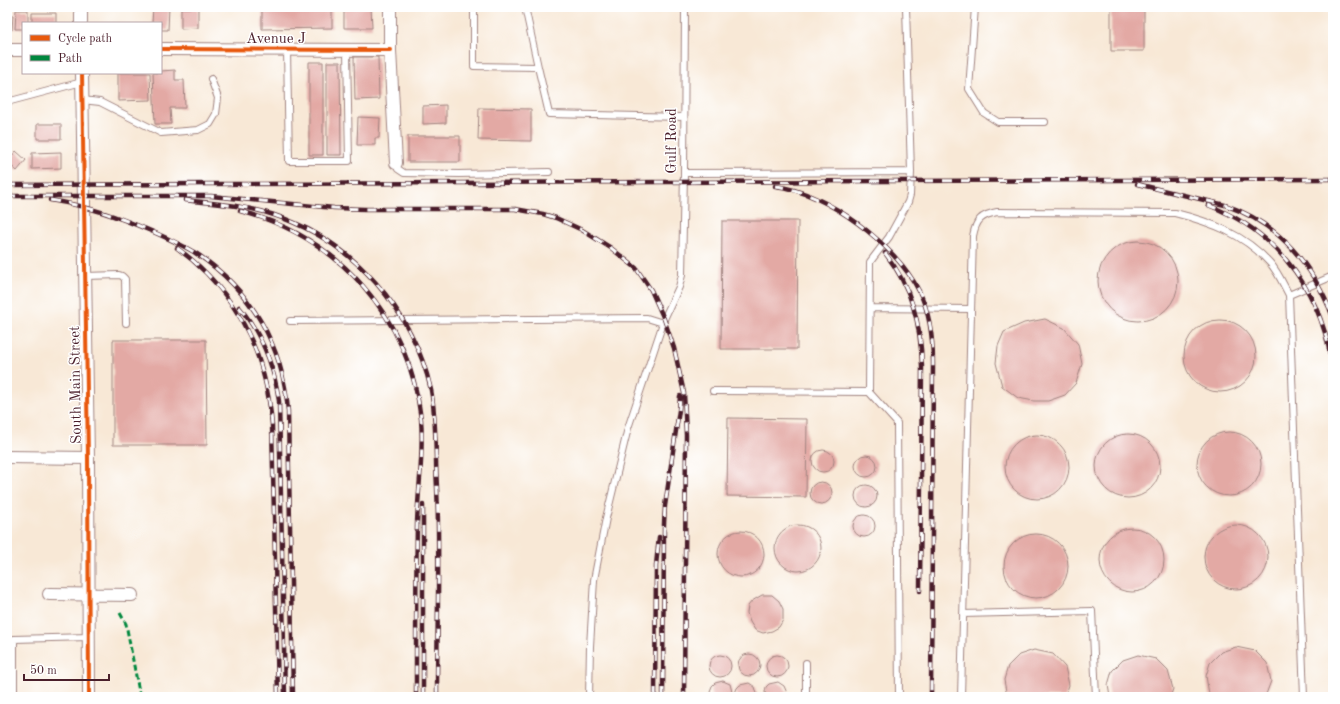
<svg xmlns="http://www.w3.org/2000/svg" width="1340" height="704" font-family="'Old Standard TT',serif">
	<style>
		.building { fill: #e3a9a4 }
		.lines { fill: none; stroke-linecap: round; stroke-linejoin: round }
		.lane-casing { stroke: #a18480; stroke-width: 8 }
		.street-casing { stroke: #a18480; stroke-width: 14 }
		.lane { stroke: #fff; stroke-width: 6 }
		.street { stroke: #fff; stroke-width: 12 }
		.rail-casing { stroke: #4a1f2b; stroke-width: 4.5 }
		.rail { stroke: #fff; stroke-width: 3; stroke-dasharray: 9; stroke-linecap: butt }
		.quiet { stroke: #00873e; stroke-width: 3; stroke-dasharray: 6 3; stroke-linecap: butt }
		.cycleway-casing { stroke: #fff; stroke-width: 6 }
		.cycleway { stroke: #e8590c; stroke-width: 4 }
		.labels { text-anchor: middle; stroke-width: 3; stroke-linejoin: round; paint-order: stroke }
		.street-label { font-size: 15px; fill: #4a1f2b; stroke: #fff }
	</style>
	<rect width="100%" height="100%" fill="#fff"/>
	<filter id="ink" filterUnits="userSpaceOnUse"><feTurbulence type="fractalNoise" baseFrequency=".025" numOctaves="2"/><feDisplacementMap in="SourceGraphic" scale="8" xChannelSelector="R" yChannelSelector="G"/><feConvolveMatrix kernelMatrix="1 2 1 2 8 2 1 2 1" color-interpolation-filters="sRGB"/></filter>
	<filter id="wash" filterUnits="userSpaceOnUse"><feTurbulence type="fractalNoise" baseFrequency=".012" numOctaves="4" result="noise"/><feDisplacementMap in="SourceGraphic" scale="16" xChannelSelector="R" yChannelSelector="G"/><feGaussianBlur stdDeviation="0.9" result="paint"/><feColorMatrix in="noise" values="0 0 0 0 0 0 0 0 0 0 0 0 0 0 0 0 0 1.4 0 .05"/><feComposite in="paint" operator="in"/></filter>
	<g filter="url(#wash)">
		<rect width="100%" height="100%" fill="#f8e8d6"/>
		<g id="blocks">
			<path class="building" d="M153,7H169L168,30H161V23H152Z
				M371,7L372,28H344V8Z
				M1111,7H1144V51H1111Z
				M181,8H198V28L181,29Z
				M262,8H332V28L262,29Z
				M16,10H28V23H23V29H15Z
				M32,13H56V23H32Z
				M7,15H13L12,30H7Z
				M354,57H378L379,99L355,100Z
				M309,62H323V155H309Z
				M327,62H340L341,155H327Z
				M175,70V80H184L185,108H170L171,124H155L153,73H161V71Z
				M118,73H150L151,100L118,101Z
				M446,105V123L423,124V106Z
				M479,108L531,109V141L478,140Z
				M358,117L380,118L379,138H375V145H357Z
				M37,124H61V139H37Z
				M408,136H460V162H408Z
				M16,151L26,160L17,171L7,162Z
				M61,152V168L32,169V153Z
				M722,221H798L797,349H721Z
				M1098 281a40 40 0 1 1 80 0a40 40 0 1 1-80 0Z
				M1045,319L1064,328L1078,344L1082,364L1076,383L1065,395L1048,401H1034L1018,398L1002,386L996,363L998,346L1004,332L1024,323Z
				M1184 356a36 36 0 1 1 72 0a36 36 0 1 1-72 0Z
				M113,340H206L207,445H113Z
				M728,418L807,419L806,497L727,496Z
				M1197 464a32 32 0 1 1 64 0a32 32 0 1 1-64 0Z
				M1096 466a32 32 0 1 1 64 0a32 32 0 1 1-64 0Z
				M1005 467a32 32 0 1 1 64 0a32 32 0 1 1-64 0Z
				M812 461a11 11 0 1 1 22 0a11 11 0 1 1-22 0Z
				M855 466a11 11 0 1 1 22 0a11 11 0 1 1-22 0Z
				M810 493a11 11 0 1 1 22 0a11 11 0 1 1-22 0Z
				M855 496a11 11 0 1 1 22 0a11 11 0 1 1-22 0Z
				M853 526a11 11 0 1 1 22 0a11 11 0 1 1-22 0Z
				M775 548a23 23 0 1 1 46 0a23 23 0 1 1-46 0Z
				M1204 557a32 32 0 1 1 64 0a32 32 0 1 1-64 0Z
				M1100 560a32 32 0 1 1 64 0a32 32 0 1 1-64 0Z
				M718 554a23 23 0 1 1 46 0a23 23 0 1 1-46 0Z
				M1004 566a32 32 0 1 1 64 0a32 32 0 1 1-64 0Z
				M762,595H772L779,601L783,609V620L779,627L772,631L763,633L755,630L750,622L747,613L748,606L752,601Z
				M1236,647L1255,651L1267,663L1271,681L1265,697H1212L1209,694L1206,676L1210,663L1221,652Z
				M1034,650L1053,654L1065,667L1069,685L1065,697H1007L1004,680L1008,666L1019,655Z
				M738 665a11 11 0 1 1 22 0a11 11 0 1 1-22 0Z
				M1138,655L1156,659L1168,671L1173,689L1170,697H1110L1108,685L1112,671L1123,660Z
				M709 666a11 11 0 1 1 22 0a11 11 0 1 1-22 0Z
				M766 666a11 11 0 1 1 22 0a11 11 0 1 1-22 0Z
				M723,681L730,684L732,692L730,697H712L710,691L712,686L715,683Z
				M778,682L784,686L787,693L785,697H766L765,692L766,687L769,684Z
				M749,683L755,687L757,694L756,697H737L735,693L737,688L740,685Z"/>
		</g>
	</g>
	<g filter="url(#ink)">
		<use href="#blocks" fill-opacity="0" stroke="#a18480" stroke-width="1"/>
		<g class="lines">
			<g class="lane-casing">
				<path id="lane" d="M474,7V66L538,67L549,114L684,117
					M525,7L538,67
					M975,7L969,89L984,113L998,122H1045
					M287,50L289,161H349L347,50
					M82,100L100,102L161,133L198,130L210,124L216,114L218,98L211,79
					M7,102L82,82
					M396,163L398,169L404,173L459,174L549,172
					M684,173L911,172
					M85,276L119,275L122,276L125,279L126,323
					M1289,295L1304,697
					M870,308L971,309
					M290,321L647,318L663,323
					M713,391L869,392
					M963,614L1092,611L1096,697
					M14,697V639L89,637
					M589,697L590,646L594,580L606,518L628,428L665,317L679,287L682,275L684,173L685,7
					M806,697V663
					M899,697L897,423L869,392L870,262L889,237L908,202L910,195L911,172L906,7
					M961,697L973,236C976,220 981,215 997,212L1175,213C1211,222 1244,234 1270,263C1278,272 1283,284 1289,295L1333,276"/>
			</g>
			<g class="street-casing">
				<path id="street" d="M81,7V23
					M390,7V50L396,163
					M161,49L390,50
					M7,50H23
					M82,73L88,458L89,697
					M7,457L88,458
					M49,594L132,595"/>
			</g>
			<use href="#lane" class="lane"/>
			<use href="#street" class="street"/>
			<g class="rail-casing">
				<path id="rail" d="M1137,184L1225,205C1280,224 1312,264 1333,317
					M7,185L1333,179
					M775,186C827,192 896,245 919,291C930,313 933,338 933,363L931,697
					M7,196H211L334,208L365,209H515L543,214L556,218L582,230L611,248L636,268L651,290L664,319L674,348L684,393L686,435L684,697
					M50,200C88,206 116,216 151,231C167,238 183,245 197,254C252,291 283,346 288,411L293,697
					M185,200C215,204 245,205 274,215C353,241 413,310 431,390C437,422 435,455 437,487C440,557 437,627 437,697
					M1208,205C1281,233 1325,297 1333,374
					M240,211C339,237 409,316 421,419C424,454 418,489 417,524C416,582 416,640 416,697
					M177,248C236,291 266,353 272,425L278,697
					M885,253C912,288 921,324 922,367L920,591
					M239,307C262,334 274,366 279,401L285,697
					M423,697V505
					M655,697L656,565L659,537
					M663,697L664,524L665,506L679,410L680,396"/>
			</g>
			<use href="#rail" class="rail"/>
			<path class="quiet" d="M120,613L126,624L140,697"/>
			<g class="cycleway-casing">
				<path id="cycleway" d="M161,49L390,50
					M82,73L88,458L89,697"/>
			</g>
			<use href="#cycleway" class="cycleway"/>
		</g>
	</g>
	<g class="labels">
		<g class="street-label">
			<text x="276" y="43">Avenue J</text>
			<text transform="translate(671 141) rotate(-90)" y="5">Gulf Road</text>
			<text transform="translate(75 385) rotate(-91)" y="5">South Main Street</text>
		</g>
	</g>
	<rect width="1340" height="704" fill="none" stroke="#fff" stroke-width="24"/>
	<rect x="22" y="22" width="140" height="52" fill="#ffffff" stroke="#b7a5aa"/>
	<rect x="30" y="35" width="20" height="6" fill="#e8590c" stroke="#b7a5aa"/>
	<text x="58" y="42" font-size="12" fill="#4a1f2b">Cycle path</text>
	<rect x="30" y="55" width="20" height="6" fill="#00873e" stroke="#b7a5aa"/>
	<text x="58" y="62" font-size="12" fill="#4a1f2b">Path</text>
	<path d="M24 674v6h85v-6" fill="none" stroke="#4a1f2b" stroke-width="2"/>
	<text x="30" y="674" font-size="12" fill="#4a1f2b" stroke="#ffffff" stroke-width="3" paint-order="stroke">50 m</text>
</svg>
